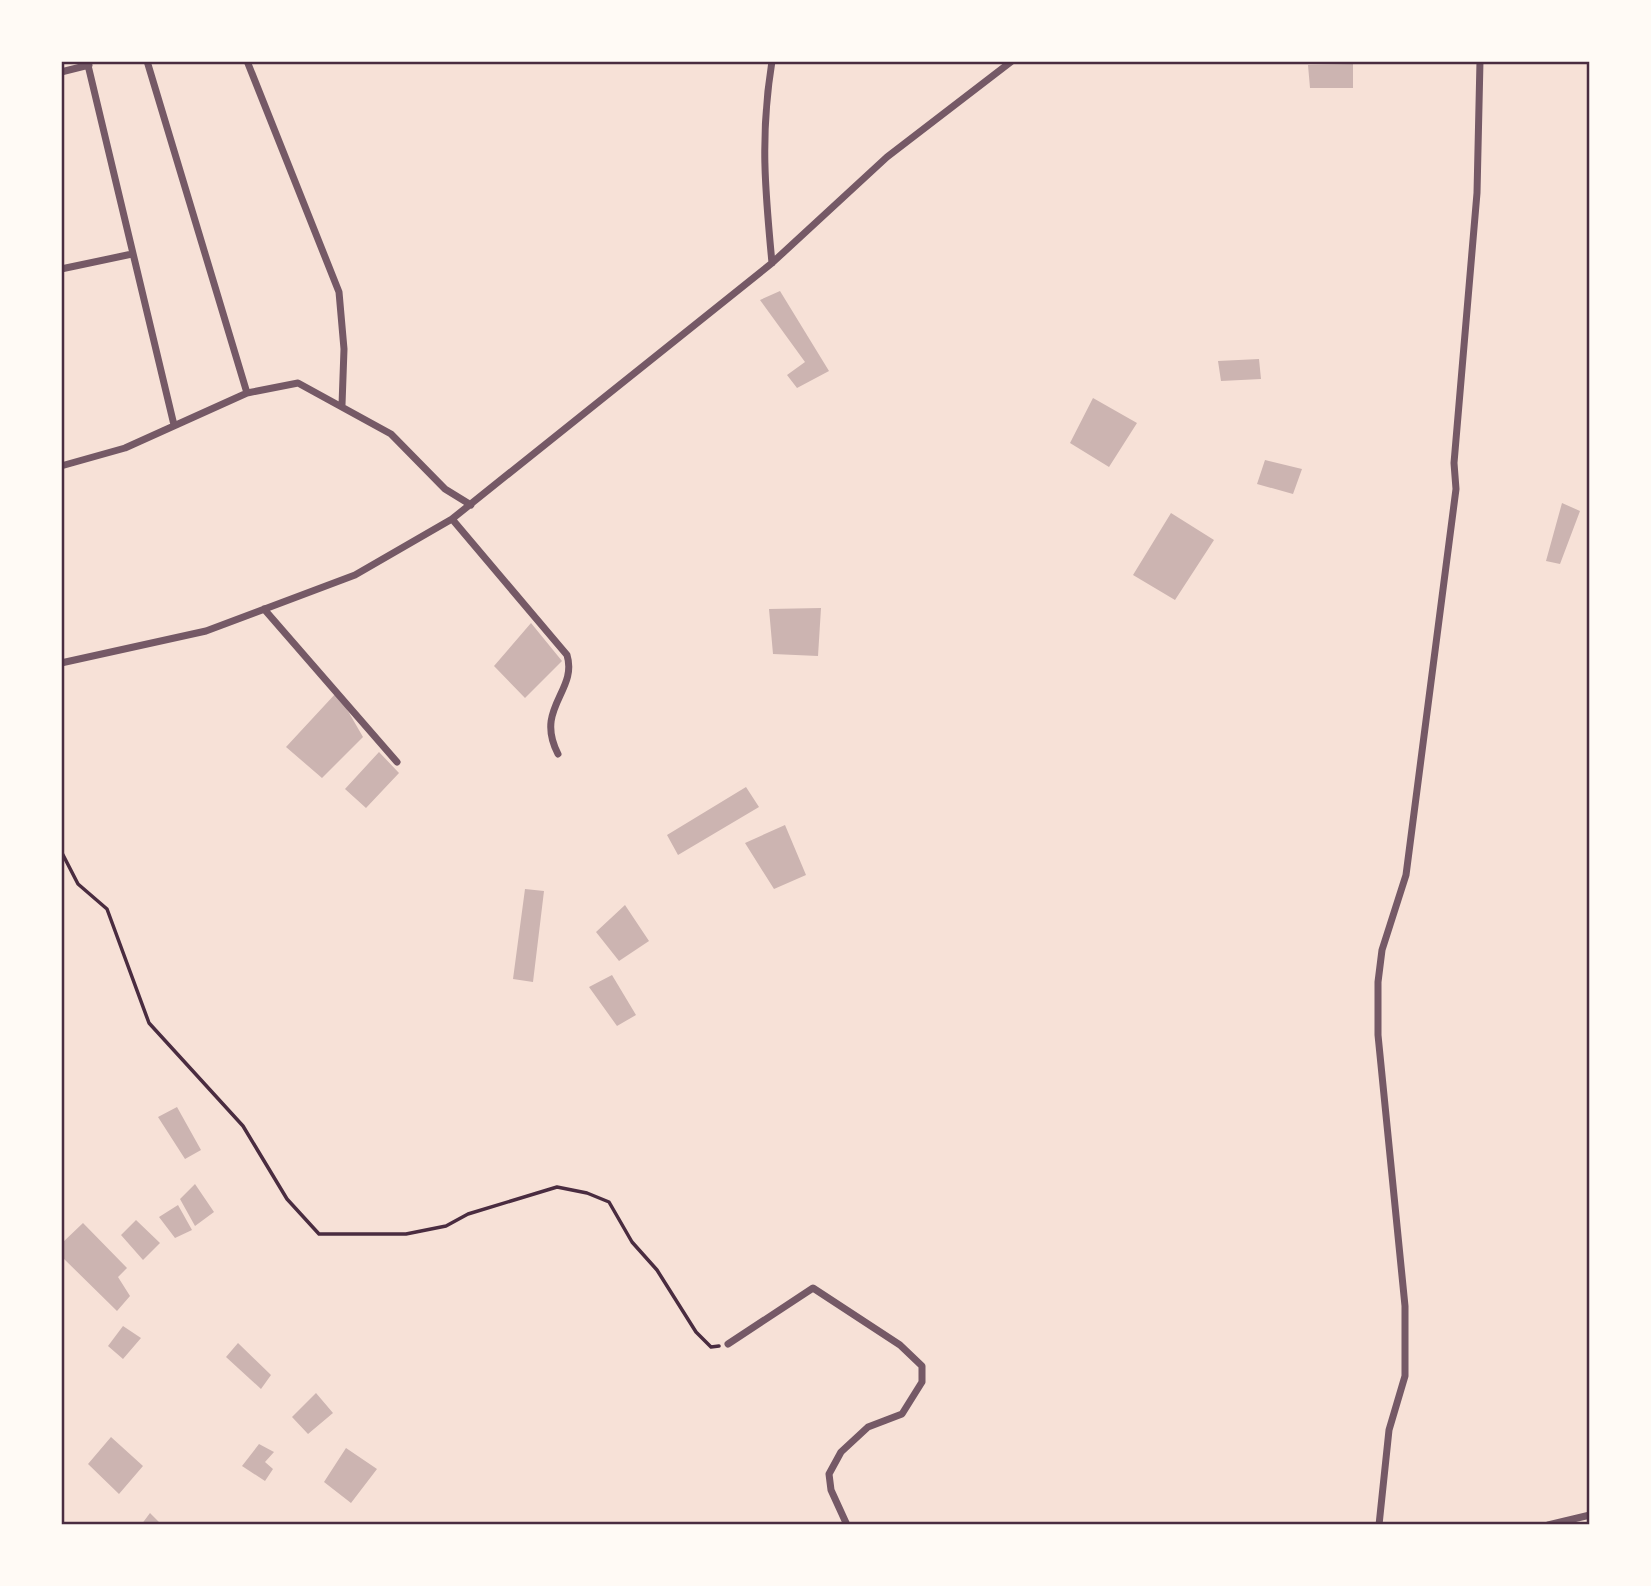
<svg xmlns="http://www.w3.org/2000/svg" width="1651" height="1586" font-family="Georgia,serif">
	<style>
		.building { fill: #ccb4b1 }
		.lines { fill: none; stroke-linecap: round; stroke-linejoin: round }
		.path { stroke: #4a2c40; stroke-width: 3.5 }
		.minor { stroke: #755966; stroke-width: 7 }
		.neatline { fill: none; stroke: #4a2c40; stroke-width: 2.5 }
	</style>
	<rect width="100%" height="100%" fill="#f7e1d7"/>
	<path class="building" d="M1353,64V88H1310L1308,65Z
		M780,291L829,371L797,388L787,375L805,362L760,300Z
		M1259,359L1261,379L1221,381L1218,361Z
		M1093,398L1137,423L1109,467L1070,443Z
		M1265,460L1302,469L1293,494L1257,484Z
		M1562,503L1580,511L1560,564L1546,561Z
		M1171,513L1214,540L1175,600L1133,575Z
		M821,608L818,656L773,654L769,609Z
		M531,623L562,661L525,698L494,666Z
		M337,692L363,737L322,778L286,747Z
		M379,752L399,773L366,808L345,789Z
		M746,787L759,807L678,855L667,835Z
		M785,825L806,875L774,889L745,843Z
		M525,889L544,891L533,982L513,979Z
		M625,905L649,941L619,961L596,932Z
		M612,975L636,1015L617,1026L589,987Z
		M177,1107L201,1150L185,1159L158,1117Z
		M195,1184L214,1212L195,1226L180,1199Z
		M178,1205L192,1230L175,1238L159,1217Z
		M136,1220L160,1243L143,1260L121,1235Z
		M83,1223L127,1268L118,1277L130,1296L117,1311L61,1256V1244Z
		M123,1326L141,1338L123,1359L108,1346Z
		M238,1343L271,1375L261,1389L226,1357Z
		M316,1393L333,1413L308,1434L292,1417Z
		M111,1437L143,1466L119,1494L88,1464Z
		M259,1444L274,1452L265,1462L273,1469L265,1481L242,1466Z
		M346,1448L377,1469L351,1503L324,1482Z
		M150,1513L162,1525H141Z"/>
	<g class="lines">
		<path class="path" d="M61,851L78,884L107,909L149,1023L243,1126L287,1199L319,1234H406L446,1226L468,1214L557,1187L587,1193L609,1202L632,1242L657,1270L696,1332L711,1347L719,1346"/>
		<path class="minor" d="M87,61L174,425
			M147,61L247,393
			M247,61L339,292L344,349L342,405
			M772,61C760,135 765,190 772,263
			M61,72L89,65
			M61,269L132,254
			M61,466L125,448L247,393L298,383L391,434L445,489L471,505
			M452,519L567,655C578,691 534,708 558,754
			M264,609L397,762
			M61,663L206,631L355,575L452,519L772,263L887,157L1012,61
			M728,1344L813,1288L900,1345L922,1366V1382L902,1414L868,1427L841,1452L829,1474L831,1490L847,1525
			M1379,1525L1389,1430L1405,1376V1306L1378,1035V982L1382,950L1406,875L1456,489L1454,463L1477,193L1480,61
			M1548,1525L1590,1515"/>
	</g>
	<rect width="1651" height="1586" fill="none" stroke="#fffaf5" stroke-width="126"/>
	<rect x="63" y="63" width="1525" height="1460" class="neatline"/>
</svg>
